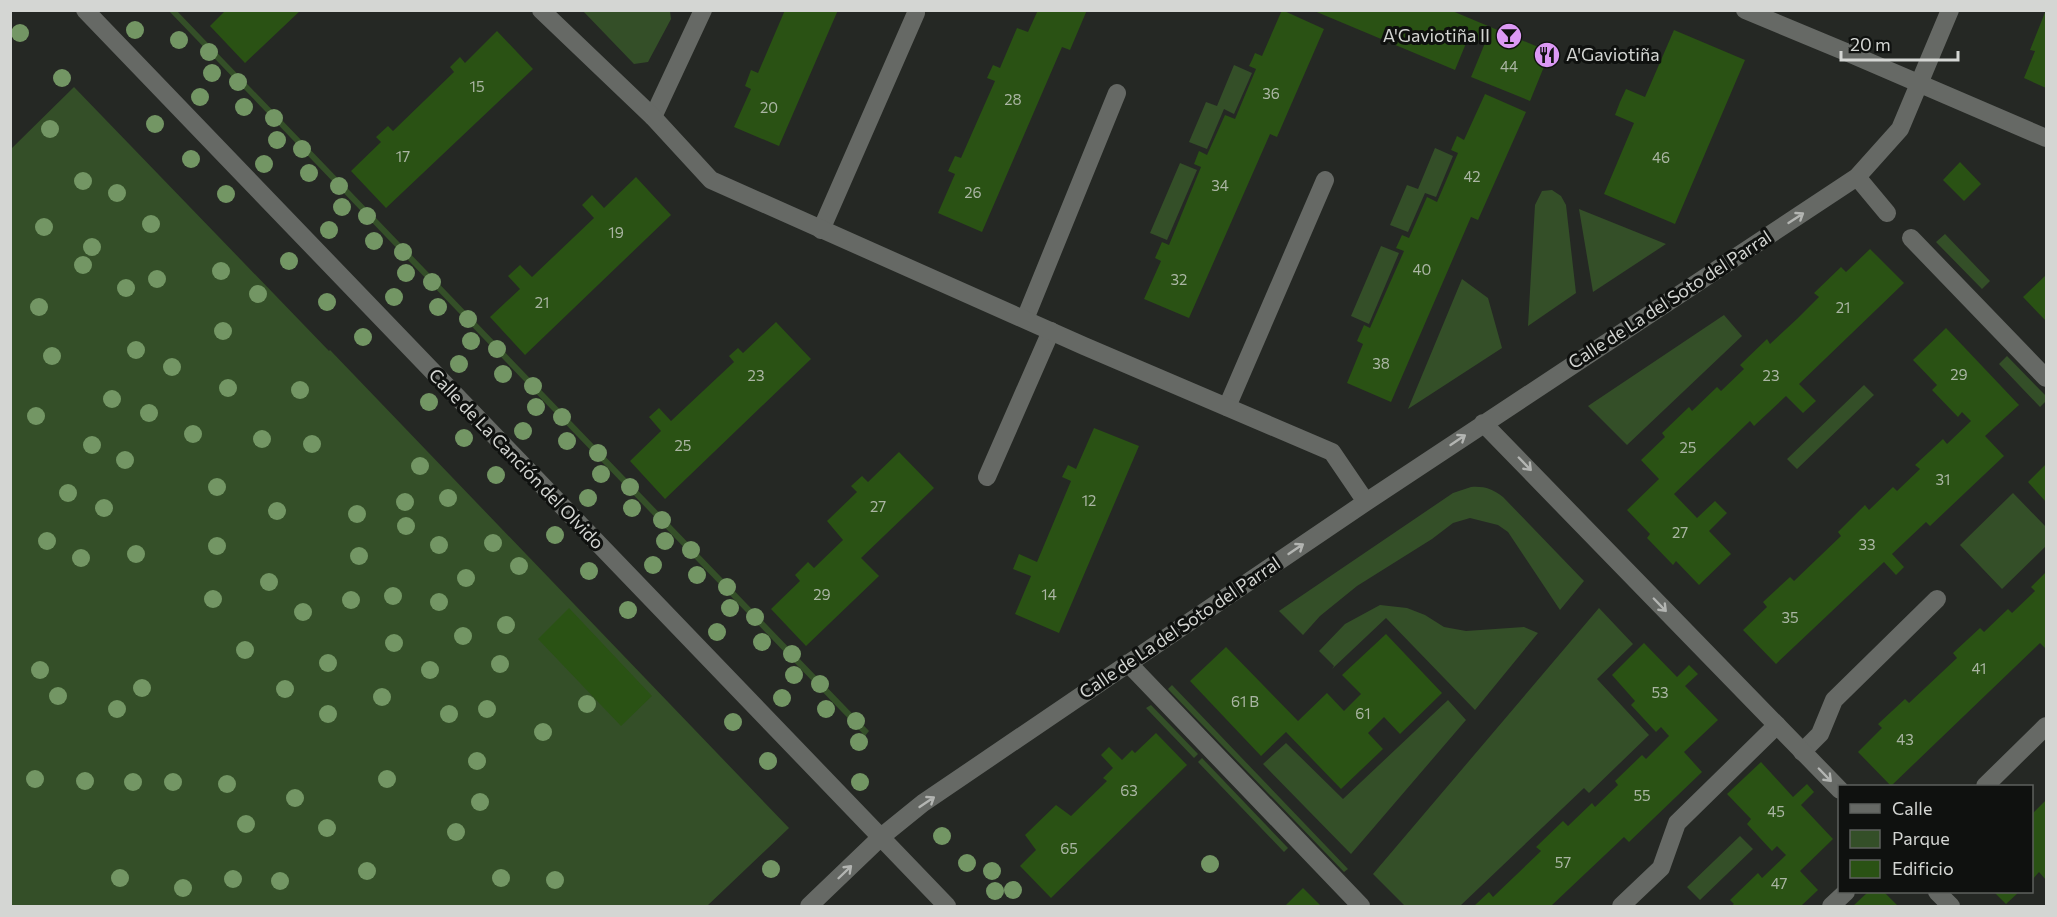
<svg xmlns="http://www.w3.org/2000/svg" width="2057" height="917" font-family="Commissioner,sans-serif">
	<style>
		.green { fill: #344f28 }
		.building { fill: #2a5214 }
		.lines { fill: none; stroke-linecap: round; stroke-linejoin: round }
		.lane { stroke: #666965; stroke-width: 18 }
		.street { stroke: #666965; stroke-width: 18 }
		.tree { fill: #739664 }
		.oneway { stroke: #b3b5b2 }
		.labels { text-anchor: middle; stroke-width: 6; stroke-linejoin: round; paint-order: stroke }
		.number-label { font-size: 15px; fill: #aab5a3 }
		.poi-label { font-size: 18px; fill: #d4d6d3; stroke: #0f110f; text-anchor: end }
		.street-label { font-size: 18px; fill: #d4d6d3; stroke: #0f110f }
	</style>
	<rect width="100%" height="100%" fill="#252824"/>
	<path class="green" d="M169,11H177L869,731L865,736Z
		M583,11H670L671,19L648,62L634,64Z
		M1234,65L1252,73L1234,114L1224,109L1207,149L1189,142L1206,102L1217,106Z
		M74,87L329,351L330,350L789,828L707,906H11V149Z
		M1435,148L1453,156L1436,197L1425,193L1408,232L1390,225L1407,185L1418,189Z
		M1180,163L1197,170L1167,240L1150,233Z
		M1552,190L1561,196L1566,205L1576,293L1528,326L1535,205L1542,191Z
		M1579,209L1666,244L1593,292Z
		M1945,234L1990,281L1982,289L1936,242Z
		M1381,246L1399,253L1369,324L1351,316Z
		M1462,279L1488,298L1502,348L1408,409Z
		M1724,315L1742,336L1627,445L1588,406Z
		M2007,356L2046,396V401L2040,407L1999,364Z
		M1864,385L1874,395L1797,469L1787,459Z
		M1471,487C1484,486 1493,489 1503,497L1584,581L1560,610L1508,532L1498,525L1470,518L1453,523L1432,539L1357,586L1320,616L1303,635L1279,611L1453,493Z
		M2013,493L2046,527V546L2002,589L1960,545Z
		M1380,605L1407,608L1425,615L1444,627L1466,631L1524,627L1538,633L1475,710L1386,618L1332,669L1334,666L1319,651L1345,624Z
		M1599,608L1633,644L1597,679L1649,735L1589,793L1584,788L1460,906H1405L1373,874Z
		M1172,685L1348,869L1344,872L1168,689Z
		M1448,700L1466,720L1351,854L1263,764L1286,743L1343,799Z
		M1151,705L1198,754L1194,758L1146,708Z
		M1202,758L1288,848L1284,852L1198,762Z
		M1740,836L1753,849L1700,900L1687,887Z"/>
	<path class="building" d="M226,10H301L245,63L210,26Z
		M785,10H838L779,146L734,127L751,89L745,86L751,70L758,73Z
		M1038,10H1087L1070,50L1062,47L982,232L938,213L955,174L948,171L955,156L961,158L995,81L987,78L993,65L1000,68L1017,28L1028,32Z
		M1282,10L1324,29L1277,137L1270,134L1189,318L1144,299L1161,261L1155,258L1162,242L1169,245L1201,167L1194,164L1199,151L1207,155L1225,115L1235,119L1256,69L1249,66L1252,60L1255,53L1262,56Z
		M1312,10H1450L1550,52L1530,101L1471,77L1485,43L1469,36L1455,70Z
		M2046,10V88L2024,78L2035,51L2030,50Z
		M1674,30L1745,60L1675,224L1604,194L1634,123L1615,115L1620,102L1626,89L1645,97Z
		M497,31L533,69L386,208L351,171L381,142L376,137L388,126L393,131L454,72L450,67L460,57L465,63Z
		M1485,94L1526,112L1478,220L1471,217L1391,402L1347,383L1363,344L1357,341L1364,325L1370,328L1404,251L1396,248L1402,235L1409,238L1427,197L1437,202L1458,153L1451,150L1457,136L1464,140Z
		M1960,162L1981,184L1964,201L1943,180Z
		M636,177L671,215L525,355L490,317L520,289L508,276L520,265L532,277L594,218L582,205L592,195L604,208Z
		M1870,249L1904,283L1799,384L1816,401L1803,413L1786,396L1754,426L1750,421L1674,494L1697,518L1715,501L1727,513L1709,531L1731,554L1699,585L1676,561L1673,565L1647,538L1650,534L1627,510L1659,479L1641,460L1665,437L1662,433L1689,407L1692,411L1717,387L1721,391L1744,369L1740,365L1767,339L1770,344L1798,318L1819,297L1814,293L1841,267L1846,272Z
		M2046,275V321L2023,297Z
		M776,322L811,359L665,499L630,461L661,431L649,417L659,408L671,421L734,362L729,356L738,348L743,353Z
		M1946,328L2019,405L1985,436L2004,456L1930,526L1926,522L1892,554L1904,567L1896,575L1884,562L1776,664L1743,630L1767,607L1763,602L1790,577L1794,581L1841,536L1838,532L1865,505L1869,510L1893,487L1897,491L1920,469L1915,465L1943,439L1947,444L1971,421L1962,412L1958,417L1932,390L1937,385L1913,360Z
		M1094,428L1139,446L1059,633L1015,614L1031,576L1013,569L1019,554L1037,562L1071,481L1062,477L1068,465L1076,469Z
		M899,452L934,488L861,558L879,576L806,646L771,609L800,581L795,575L808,562L814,568L843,540L827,521L857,492L851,486L862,476L868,482Z
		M2046,464V502L2028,482Z
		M2046,572V647L2045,648L2040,643L1891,786L1858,752L1882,728L1878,724L1905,699L1909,703L1957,658L1953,653L1980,628L1984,632L2008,609L2012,613L2035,591L2031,587Z
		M569,608L652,696L621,726L538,639Z
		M1386,634L1442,693L1400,734L1384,717L1368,733L1383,749L1341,789L1286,732L1261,756L1190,681L1226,647L1298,721L1327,693L1344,711L1361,694L1342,675Z
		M1644,643L1677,677L1689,665L1698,674L1685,686L1718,720L1684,752L1702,772L1629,842L1624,837L1551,906H1474L1489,892L1493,897L1541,851L1536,847L1563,821L1568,826L1592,803L1595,807L1618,785L1615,781L1642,755L1646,759L1669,736L1661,727L1656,732L1631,705L1635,701L1612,675Z
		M1156,733L1187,765L1051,898L1020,866L1036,850L1025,835L1056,805L1071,816L1107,781L1103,778L1113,768L1101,755L1109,747L1122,760L1132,750L1135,753Z
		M1761,762L1793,797L1807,784L1814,792L1801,805L1833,839L1800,871L1818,890L1801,906H1731L1734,904L1730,900L1758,873L1762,878L1786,855L1777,846L1772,851L1747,824L1751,819L1727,794Z
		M2046,800V880L2039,872L2032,880V814Z
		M1303,888L1321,906H1285Z
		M1868,892H1884L1898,906H1853Z
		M1994,892H2019L2006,904Z"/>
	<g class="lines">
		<path class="lane" d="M653,117L703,10
			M821,230L916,13
			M1025,319L1117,93
			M1227,407L1325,180
			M987,477L1051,331
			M1802,752L1820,734L1834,700L1937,599
			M1985,786L2046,726
			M1621,906L1661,868L1677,823L1777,725
			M1831,906L1846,892"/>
		<path class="street" d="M85,10L947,906
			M541,10L653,117L711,180L1084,346L1332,452L1366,502
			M1745,10L1846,52L2046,138
			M1857,177L1887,213
			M1911,238L2046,378
			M1483,423L1840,790
			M1128,663L1361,906
			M1937,892L1951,906
			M809,906L881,837L923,803L1366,502L1857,177L1900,129L1950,10"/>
	</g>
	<g class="tree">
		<circle cx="135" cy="30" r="9"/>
		<circle cx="20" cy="33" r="9"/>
		<circle cx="179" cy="40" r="9"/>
		<circle cx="209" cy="52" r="9"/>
		<circle cx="212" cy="73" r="9"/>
		<circle cx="62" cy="78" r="9"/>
		<circle cx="238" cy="82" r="9"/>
		<circle cx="200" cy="97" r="9"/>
		<circle cx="244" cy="107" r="9"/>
		<circle cx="274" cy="118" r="9"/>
		<circle cx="155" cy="124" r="9"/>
		<circle cx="50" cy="129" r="9"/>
		<circle cx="277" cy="140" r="9"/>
		<circle cx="302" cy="149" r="9"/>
		<circle cx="191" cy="159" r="9"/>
		<circle cx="264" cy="164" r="9"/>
		<circle cx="309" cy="173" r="9"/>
		<circle cx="83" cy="181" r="9"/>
		<circle cx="339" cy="186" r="9"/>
		<circle cx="117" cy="193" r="9"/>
		<circle cx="226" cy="194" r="9"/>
		<circle cx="342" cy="207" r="9"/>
		<circle cx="367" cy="216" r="9"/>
		<circle cx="151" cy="224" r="9"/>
		<circle cx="44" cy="227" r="9"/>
		<circle cx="329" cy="230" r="9"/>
		<circle cx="374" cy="241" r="9"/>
		<circle cx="92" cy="247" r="9"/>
		<circle cx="403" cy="252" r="9"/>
		<circle cx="289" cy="261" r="9"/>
		<circle cx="83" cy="265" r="9"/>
		<circle cx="221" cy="271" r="9"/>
		<circle cx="406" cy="273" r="9"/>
		<circle cx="157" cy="279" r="9"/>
		<circle cx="432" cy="282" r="9"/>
		<circle cx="126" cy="288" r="9"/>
		<circle cx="258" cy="294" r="9"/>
		<circle cx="394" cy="297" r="9"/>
		<circle cx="327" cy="302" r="9"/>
		<circle cx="39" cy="307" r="9"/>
		<circle cx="438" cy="307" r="9"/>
		<circle cx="468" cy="319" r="9"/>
		<circle cx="223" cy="331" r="9"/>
		<circle cx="363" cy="337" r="9"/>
		<circle cx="471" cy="341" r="9"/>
		<circle cx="497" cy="349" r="9"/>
		<circle cx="136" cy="350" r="9"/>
		<circle cx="52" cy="356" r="9"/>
		<circle cx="459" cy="364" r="9"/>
		<circle cx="172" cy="367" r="9"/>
		<circle cx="503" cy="374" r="9"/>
		<circle cx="533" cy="386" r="9"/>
		<circle cx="228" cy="388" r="9"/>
		<circle cx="300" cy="390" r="9"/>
		<circle cx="112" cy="399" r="9"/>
		<circle cx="429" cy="402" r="9"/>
		<circle cx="536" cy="407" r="9"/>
		<circle cx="149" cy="413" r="9"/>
		<circle cx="36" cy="416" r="9"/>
		<circle cx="562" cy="417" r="9"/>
		<circle cx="523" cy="431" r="9"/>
		<circle cx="193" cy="434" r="9"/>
		<circle cx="464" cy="438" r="9"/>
		<circle cx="262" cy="439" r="9"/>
		<circle cx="567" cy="441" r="9"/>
		<circle cx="312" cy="444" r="9"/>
		<circle cx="92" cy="445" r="9"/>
		<circle cx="598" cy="453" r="9"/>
		<circle cx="125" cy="460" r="9"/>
		<circle cx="420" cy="466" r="9"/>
		<circle cx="601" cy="474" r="9"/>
		<circle cx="496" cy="475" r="9"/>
		<circle cx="217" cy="487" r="9"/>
		<circle cx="630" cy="487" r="9"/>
		<circle cx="68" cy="493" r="9"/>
		<circle cx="448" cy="498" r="9"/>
		<circle cx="588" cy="498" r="9"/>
		<circle cx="405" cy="502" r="9"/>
		<circle cx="104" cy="508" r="9"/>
		<circle cx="632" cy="508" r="9"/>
		<circle cx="277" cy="511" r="9"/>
		<circle cx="357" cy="514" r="9"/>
		<circle cx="662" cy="520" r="9"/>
		<circle cx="406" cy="526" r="9"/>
		<circle cx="555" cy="535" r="9"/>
		<circle cx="47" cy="541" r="9"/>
		<circle cx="665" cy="541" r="9"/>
		<circle cx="493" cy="543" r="9"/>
		<circle cx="439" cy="545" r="9"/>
		<circle cx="217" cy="546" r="9"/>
		<circle cx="691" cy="550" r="9"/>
		<circle cx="136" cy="554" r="9"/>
		<circle cx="359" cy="556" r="9"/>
		<circle cx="81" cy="558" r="9"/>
		<circle cx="653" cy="565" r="9"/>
		<circle cx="519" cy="566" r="9"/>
		<circle cx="589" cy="571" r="9"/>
		<circle cx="697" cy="575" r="9"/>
		<circle cx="466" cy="578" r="9"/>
		<circle cx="269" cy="582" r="9"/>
		<circle cx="727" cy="587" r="9"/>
		<circle cx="393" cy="596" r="9"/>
		<circle cx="213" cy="599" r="9"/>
		<circle cx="351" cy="600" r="9"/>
		<circle cx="439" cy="602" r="9"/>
		<circle cx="730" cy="608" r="9"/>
		<circle cx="628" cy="610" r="9"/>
		<circle cx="303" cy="612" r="9"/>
		<circle cx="755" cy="617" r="9"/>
		<circle cx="506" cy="625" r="9"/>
		<circle cx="717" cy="632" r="9"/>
		<circle cx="463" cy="636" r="9"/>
		<circle cx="762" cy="642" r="9"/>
		<circle cx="394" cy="643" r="9"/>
		<circle cx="245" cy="650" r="9"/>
		<circle cx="792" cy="654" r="9"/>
		<circle cx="328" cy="663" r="9"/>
		<circle cx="500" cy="664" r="9"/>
		<circle cx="40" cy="670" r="9"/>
		<circle cx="430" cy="670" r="9"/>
		<circle cx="794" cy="675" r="9"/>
		<circle cx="820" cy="684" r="9"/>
		<circle cx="142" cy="688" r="9"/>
		<circle cx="285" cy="689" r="9"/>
		<circle cx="58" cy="696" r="9"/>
		<circle cx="382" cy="697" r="9"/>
		<circle cx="782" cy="698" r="9"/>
		<circle cx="587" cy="704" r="9"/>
		<circle cx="117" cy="709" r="9"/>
		<circle cx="487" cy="709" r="9"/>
		<circle cx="826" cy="709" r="9"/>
		<circle cx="328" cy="714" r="9"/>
		<circle cx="449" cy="714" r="9"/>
		<circle cx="856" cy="721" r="9"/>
		<circle cx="733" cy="722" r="9"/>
		<circle cx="543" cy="732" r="9"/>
		<circle cx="859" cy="742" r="9"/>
		<circle cx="477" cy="761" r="9"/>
		<circle cx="768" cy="761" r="9"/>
		<circle cx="35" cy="779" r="9"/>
		<circle cx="387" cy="779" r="9"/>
		<circle cx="85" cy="781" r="9"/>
		<circle cx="133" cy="782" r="9"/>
		<circle cx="173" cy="782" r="9"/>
		<circle cx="860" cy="782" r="9"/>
		<circle cx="227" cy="784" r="9"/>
		<circle cx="295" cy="798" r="9"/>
		<circle cx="480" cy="802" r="9"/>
		<circle cx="246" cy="824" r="9"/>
		<circle cx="327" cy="828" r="9"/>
		<circle cx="456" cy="832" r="9"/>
		<circle cx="942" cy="836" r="9"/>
		<circle cx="967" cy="863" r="9"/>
		<circle cx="1210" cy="864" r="9"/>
		<circle cx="771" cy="869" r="9"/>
		<circle cx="367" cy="871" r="9"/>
		<circle cx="992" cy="871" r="9"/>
		<circle cx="120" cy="878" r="9"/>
		<circle cx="501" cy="878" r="9"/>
		<circle cx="233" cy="879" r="9"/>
		<circle cx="555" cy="880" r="9"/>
		<circle cx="280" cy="881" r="9"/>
		<circle cx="183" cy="888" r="9"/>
		<circle cx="1013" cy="890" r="9"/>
		<circle cx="995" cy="891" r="9"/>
	</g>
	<defs><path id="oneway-shaft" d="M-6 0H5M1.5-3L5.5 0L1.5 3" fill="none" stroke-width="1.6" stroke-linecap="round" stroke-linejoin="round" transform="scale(1.5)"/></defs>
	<g class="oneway">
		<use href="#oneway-shaft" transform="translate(1796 218) rotate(-33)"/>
		<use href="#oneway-shaft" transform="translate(1458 440) rotate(-34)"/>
		<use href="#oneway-shaft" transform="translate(1525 464) rotate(46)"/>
		<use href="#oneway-shaft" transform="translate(1296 549) rotate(-34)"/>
		<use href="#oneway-shaft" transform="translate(1660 605) rotate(46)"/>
		<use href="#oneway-shaft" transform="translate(1825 775) rotate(46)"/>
		<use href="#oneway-shaft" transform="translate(927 802) rotate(-34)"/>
		<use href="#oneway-shaft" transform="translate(845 872) rotate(-44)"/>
	</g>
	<defs>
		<g id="bar-disc" transform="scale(1.35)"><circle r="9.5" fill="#dc99f4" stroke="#0f110f"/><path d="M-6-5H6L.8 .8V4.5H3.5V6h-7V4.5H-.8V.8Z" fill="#111"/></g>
		<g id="restaurant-disc" transform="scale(1.35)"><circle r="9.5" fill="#dc99f4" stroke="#0f110f"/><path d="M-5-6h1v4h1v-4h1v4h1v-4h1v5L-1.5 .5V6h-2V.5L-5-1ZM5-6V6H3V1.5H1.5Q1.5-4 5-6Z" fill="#111"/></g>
	</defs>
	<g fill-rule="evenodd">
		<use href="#bar-disc" x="1509" y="36"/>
		<use href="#restaurant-disc" x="1547" y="55"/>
	</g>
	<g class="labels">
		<g class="number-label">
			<text x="1509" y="72">44</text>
			<text x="477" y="92">15</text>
			<text x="1271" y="99">36</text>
			<text x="1013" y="105">28</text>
			<text x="769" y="113">20</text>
			<text x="403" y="162">17</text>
			<text x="1661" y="163">46</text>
			<text x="1472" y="182">42</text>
			<text x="1220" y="191">34</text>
			<text x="973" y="198">26</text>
			<text x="616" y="238">19</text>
			<text x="1422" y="275">40</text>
			<text x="1179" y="285">32</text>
			<text x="542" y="308">21</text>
			<text x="1843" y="313">21</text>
			<text x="1381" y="369">38</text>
			<text x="1959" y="380">29</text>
			<text x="756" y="381">23</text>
			<text x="1771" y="381">23</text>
			<text x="683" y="451">25</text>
			<text x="1688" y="453">25</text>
			<text x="1943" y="485">31</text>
			<text x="1089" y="506">12</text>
			<text x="878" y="512">27</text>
			<text x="1680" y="538">27</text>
			<text x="1867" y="550">33</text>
			<text x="822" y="600">29</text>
			<text x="1049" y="600">14</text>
			<text x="1790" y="623">35</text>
			<text x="1979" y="674">41</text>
			<text x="1660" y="698">53</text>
			<text x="1245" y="707">61 B</text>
			<text x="1363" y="719">61</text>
			<text x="1905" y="745">43</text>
			<text x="1129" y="796">63</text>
			<text x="1642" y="801">55</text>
			<text x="1776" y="817">45</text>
			<text x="1069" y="854">65</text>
			<text x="1563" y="868">57</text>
			<text x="1779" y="889">47</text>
		</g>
		<g class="poi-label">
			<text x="1490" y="42">A'Gaviotiña II</text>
			<text x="1566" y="61" text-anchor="start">A'Gaviotiña</text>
		</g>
		<g class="street-label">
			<text transform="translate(1670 300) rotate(-33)" y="6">Calle de La del Soto del Parral</text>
			<text transform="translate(516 459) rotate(46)" y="6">Calle de La Canción del Olvido</text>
			<text transform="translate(1180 628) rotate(-34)" y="6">Calle de La del Soto del Parral</text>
		</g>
	</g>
	<rect width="2057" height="917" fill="none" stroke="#d4d6d3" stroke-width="24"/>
	<rect x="1838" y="785" width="195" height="108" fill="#0f110f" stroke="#5e605d" stroke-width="1.5"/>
	<rect x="1850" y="804" width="30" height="9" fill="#666965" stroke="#5e605d" stroke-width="1.5"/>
	<text x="1892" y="815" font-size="18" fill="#d4d6d3">Calle</text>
	<rect x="1850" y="830" width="30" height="18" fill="#344f28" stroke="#5e605d" stroke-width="1.5"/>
	<text x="1892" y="845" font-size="18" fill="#d4d6d3">Parque</text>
	<rect x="1850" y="860" width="30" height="18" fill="#2a5214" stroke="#5e605d" stroke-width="1.5"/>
	<text x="1892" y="875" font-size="18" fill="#d4d6d3">Edificio</text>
	<path d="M1841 51v9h117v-9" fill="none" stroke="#d4d6d3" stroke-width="3"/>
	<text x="1850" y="51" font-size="18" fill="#d4d6d3" stroke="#0f110f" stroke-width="4.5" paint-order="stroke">20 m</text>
</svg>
